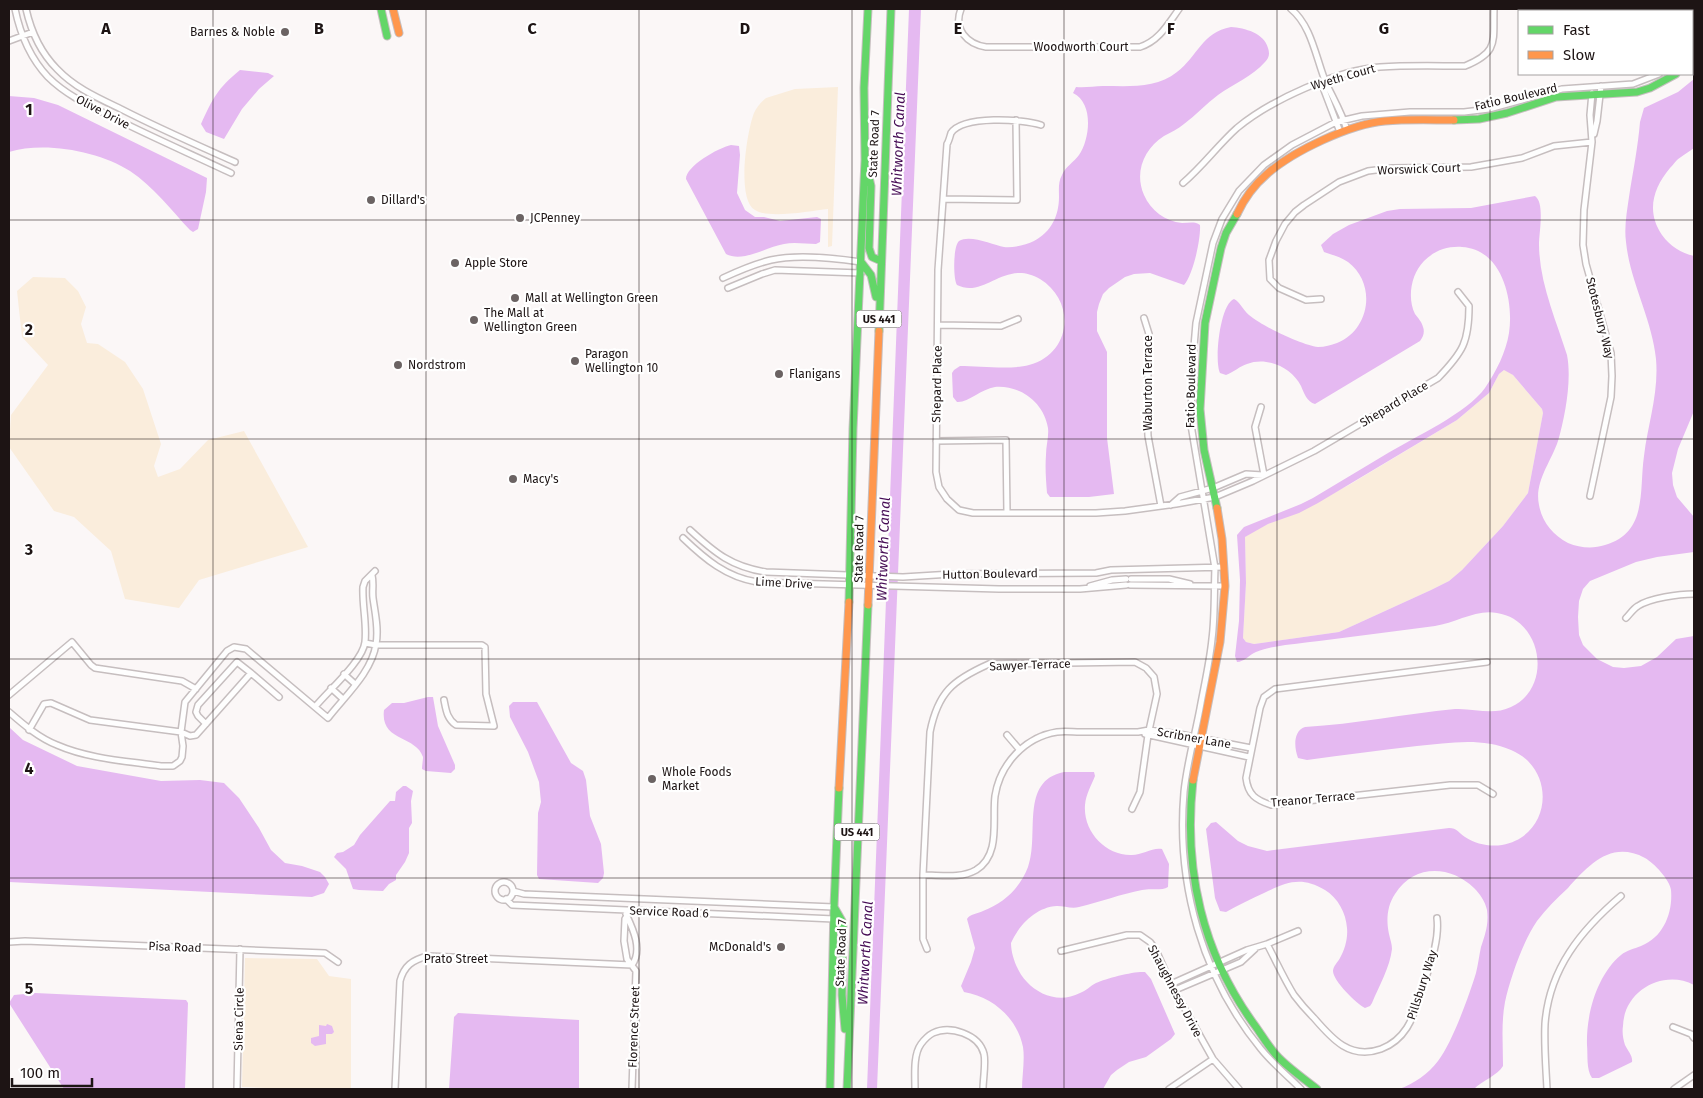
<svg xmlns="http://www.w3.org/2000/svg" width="1703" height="1098" font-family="'Fira Sans',sans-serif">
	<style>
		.green { fill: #faeddc }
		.water { fill: #e5b9f1; fill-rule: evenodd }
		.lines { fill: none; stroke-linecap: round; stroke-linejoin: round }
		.street-casing { stroke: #c6bebf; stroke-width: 8 }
		.fast-casing { stroke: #c6bebf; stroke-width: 9 }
		.slow-casing { stroke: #c6bebf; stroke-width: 9 }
		.street { stroke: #fefefe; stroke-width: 5 }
		.fast { stroke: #63d668; stroke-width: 7 }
		.slow { stroke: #ff974d; stroke-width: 7 }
		.grid { fill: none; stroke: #1d1414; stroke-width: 1; stroke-opacity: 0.55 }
		.poi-dot { fill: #6b6363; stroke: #fff; stroke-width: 2 }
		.labels { text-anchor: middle; stroke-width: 4.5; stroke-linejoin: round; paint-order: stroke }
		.shield { fill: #fff; stroke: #615a5a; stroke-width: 1 }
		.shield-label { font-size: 11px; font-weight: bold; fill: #1d1414 }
		.poi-label { font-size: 12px; fill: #1d1414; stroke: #fff; text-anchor: start }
		.street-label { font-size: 12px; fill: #1d1414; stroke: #fff }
		.water-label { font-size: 14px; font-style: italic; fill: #460c55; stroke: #fff }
		.grid-label { font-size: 16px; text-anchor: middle; font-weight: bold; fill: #1d1414; stroke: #fff; stroke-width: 4.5; stroke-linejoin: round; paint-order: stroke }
	</style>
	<rect width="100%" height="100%" fill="#fbf7f7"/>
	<path class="green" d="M838,87L832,246L828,247V209C811,211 768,219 755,210C736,199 747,131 754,113C756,108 761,102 766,98L795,89Z
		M33,277L65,278L78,291L86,307L81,324L87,343L98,344L125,362L143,389L161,444L154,466L158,477L180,469L208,440L244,431L308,547L199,580L179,608L125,599L111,551L74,517L54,511L9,447L11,415L48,365L22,337L17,291Z
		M1504,370L1508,371L1513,375L1542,409L1543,413L1528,493L1503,526L1462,570L1449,581L1431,590L1339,632L1254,644L1246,642L1243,638L1246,583L1245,537L1249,533L1349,485L1457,420L1489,393L1499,374Z
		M245,958L317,959L329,976L351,979V1089H288L242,1087Z"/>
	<path class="water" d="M909,9H921L877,1089H867Z
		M1231,27C1245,28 1264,33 1268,48C1270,54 1269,58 1265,62C1253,76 1233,84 1218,95C1206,104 1196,115 1184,124C1178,129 1171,132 1164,136C1144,149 1134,172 1144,195C1151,211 1165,221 1182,223C1189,223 1195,221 1200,225C1201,239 1193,275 1184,285L1150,273L1134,274L1125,277L1109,288L1103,294L1099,304L1097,312V331L1107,352V438L1114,494L1089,497H1050L1047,493C1046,480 1045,468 1046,455C1046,446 1049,437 1048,428C1044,403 1021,385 995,387C981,389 968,403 957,402L953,397L952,373L954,370L960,366C979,366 1012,370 1029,365C1071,354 1077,302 1040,279C1005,258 985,299 957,285C953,279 953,246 959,241C970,234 993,245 1004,247C1013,248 1026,245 1034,241C1051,232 1059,216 1059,197C1059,190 1058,182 1062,175C1065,167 1074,162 1079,155C1090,139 1094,103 1073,93L1076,87C1085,88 1094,86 1103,86C1128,86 1156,89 1177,72C1198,56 1202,32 1231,27Z
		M240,70L268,73L274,76L259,89L242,109L224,139L206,132L201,124C213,98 217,89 240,70Z
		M1694,79V148C1690,151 1685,154 1681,157C1677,159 1674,164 1670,168C1653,188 1646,212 1662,235C1670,246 1681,253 1694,256V411L1678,449L1672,473L1673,485L1677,497L1694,517V552L1657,557L1636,562L1590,581L1583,589L1579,601L1578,617L1579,635L1583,645L1597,659L1613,667L1624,668L1641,666L1657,657L1676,639L1694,636V985C1664,969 1624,990 1623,1026C1622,1032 1623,1039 1625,1045C1628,1051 1633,1056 1632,1062L1599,1078H1592C1586,1069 1588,1055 1587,1045C1586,1014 1597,975 1621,955C1627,950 1634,949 1641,946C1664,937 1673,912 1671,890C1670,880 1654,863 1645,858C1611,840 1589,865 1568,888C1557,898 1546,909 1537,921C1523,941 1510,979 1505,1002C1501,1023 1503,1045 1503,1066C1498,1075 1482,1081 1474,1089H1399C1414,1084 1428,1074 1438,1061C1452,1043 1469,996 1476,973C1478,965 1479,956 1481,947C1485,935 1489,924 1487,910C1485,901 1480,894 1474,888C1450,865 1414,864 1395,894C1387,906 1386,920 1389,934C1390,939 1392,944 1392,949C1390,967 1379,986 1372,1003L1370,1006L1365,1008C1357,1004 1333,981 1333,971C1333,966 1338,962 1340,958C1345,949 1348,938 1347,928C1346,913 1338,898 1325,890C1301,876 1287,882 1264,893C1251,899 1238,905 1226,912L1220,911L1215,898L1206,829L1211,823L1216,822L1238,841L1248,846L1267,851L1449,828C1457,828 1459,833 1465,837C1476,844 1489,847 1502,845C1552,836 1557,769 1511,750C1482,737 1448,743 1417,746C1380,750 1344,755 1307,760L1298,758C1294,747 1293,731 1305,727C1355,724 1405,714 1455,709C1475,708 1492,716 1511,707C1553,688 1543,620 1497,613C1476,609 1456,623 1435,626C1397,631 1358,636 1319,641C1304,643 1289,644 1274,647C1268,648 1262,650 1256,652C1249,655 1244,662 1237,662L1235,656L1239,621L1240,580L1237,535L1244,527L1301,504L1313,498C1338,483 1363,468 1388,453C1415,437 1467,413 1485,388C1496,372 1506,352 1509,333C1514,300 1502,249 1462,247C1447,246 1434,251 1424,261C1411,274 1407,298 1415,314C1418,318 1422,322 1423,327C1425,332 1423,337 1420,341L1315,404C1307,402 1304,393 1301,386C1292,368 1267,356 1247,364C1240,366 1234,372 1226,375L1220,373C1214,361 1220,304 1234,299C1240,302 1243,310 1249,315C1262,326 1302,345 1318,347C1325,347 1331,345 1337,343C1370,330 1377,284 1348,262C1341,257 1332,255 1324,252L1321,245L1333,234L1349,225L1387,211L1400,209L1471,208L1535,196C1545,203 1539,233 1539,244C1539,282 1556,320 1567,355C1572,380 1565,417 1558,441C1551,462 1534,482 1539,505C1542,522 1553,535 1568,543C1580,548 1593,549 1605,545C1648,533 1639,490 1644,456C1648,423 1659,393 1656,359C1652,319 1630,282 1626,242C1624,227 1627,211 1629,197C1633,171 1638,147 1640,122L1644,108L1678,92ZM1504,370L1513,375L1542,409L1543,413L1528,493L1503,526L1462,570L1449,581L1431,590L1339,632L1254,644L1246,642L1243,638L1246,583L1245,537L1268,524L1299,513L1318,503L1457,420L1489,393L1499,374Z
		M9,96L34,98L58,105L207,178L206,192L198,229L193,232L190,230C171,210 154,187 130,171C99,151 44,141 9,152Z
		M731,145L739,146L740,155L737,193L745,210L755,217H764L780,221L817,217L821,219L820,242L816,244C806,244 794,242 784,244C766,247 743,263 726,254L686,179C686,166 718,148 731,145Z
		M428,697H433L438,726L455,765V769L451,773L426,771L422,769C422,766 423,760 423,757C416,735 380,742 384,710L392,703H404Z
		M513,702H537L571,763L583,771L586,780L590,816L601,844L604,873L603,878L598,883L539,879L537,875L538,813L541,802L539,782L528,752L510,717L509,706Z
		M9,727L23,740L77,766L161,781L200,780L224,783L239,798L259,828L271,850L285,863L302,866L320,872L325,877L329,884L324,893L312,897L9,882Z
		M1064,772H1094L1095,776C1091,786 1086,794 1085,805C1083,832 1106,856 1132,855C1142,855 1153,847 1162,849L1169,864L1168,887C1162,891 1150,888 1142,890C1121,894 1100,902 1079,907C1072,909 1064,906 1057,906C1036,907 1019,925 1011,943C1011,956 1018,973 1027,982C1040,996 1061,1003 1080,993C1086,991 1090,986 1096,983C1107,978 1134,971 1145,972L1151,979L1175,1034L1171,1039L1146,1057L1129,1062L1117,1070L1111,1075L1103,1089H1022C1022,1076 1025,1060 1023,1047C1017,1018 993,997 964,992L961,986L971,962L975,948L967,919C970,914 977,914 983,911C1004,903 1020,888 1028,867C1040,835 1019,781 1064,772Z
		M403,786H406L413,791L411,801L412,823L409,828V853L405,862L396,875V880L389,884L383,891L359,890L353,889L346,869L334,857L337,853L343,852L354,845L360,835L390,801H395L396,792Z
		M35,993L186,1000L188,1003L185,1089H64L9,1003L14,995Z
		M458,1013L579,1020V1089H449L454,1017Z
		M327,1024L332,1026L334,1032L332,1034H326V1044L315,1046L311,1043V1038L319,1036V1025L326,1026Z"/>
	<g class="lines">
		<g class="street-casing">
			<path id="street" d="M15,9C20,33 30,58 48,77C67,96 92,107 116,119C154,138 193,155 231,173
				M26,9C31,31 41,53 57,69C75,88 98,98 121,109C158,128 197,145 235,162
				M961,9C953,29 967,44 986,47H1140C1159,41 1168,24 1179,9
				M1291,9C1312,26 1316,59 1326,83C1333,98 1342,113 1347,130
				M9,41L33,32
				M1692,49L1694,47
				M1692,61L1694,59
				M1326,82L1324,90L1340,132
				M1041,125C1023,119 963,115 951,133C950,136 949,141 947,144L938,270L936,472L939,487L947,499L959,510L973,513H1096L1125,511L1176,504L1215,497L1253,481L1314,451L1438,378C1463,352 1469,342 1469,306L1458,292
				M1594,134L1597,121L1601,86
				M1183,183C1203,166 1218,145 1237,128C1271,100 1337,70 1380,67C1408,65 1437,66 1465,66C1499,52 1493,42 1494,9
				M944,199L1017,200L1016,120
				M723,278C738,271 754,264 771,260C797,254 834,258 861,262
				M728,288L762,274L775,270L861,273
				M1321,299L1306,300L1279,288L1270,279L1269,260L1276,241L1285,224L1295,212L1304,205L1339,182L1368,171L1392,168L1471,167L1522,158L1554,146L1592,142
				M1144,318L1149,334L1147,412L1148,436L1161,506
				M938,325L1001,326L1018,319
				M1261,407L1255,427L1264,475
				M936,441L1006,440L1007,513
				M1590,496L1611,397L1612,376L1611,353L1586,264L1583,245L1584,210L1592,142L1590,115L1592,93
				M1171,505L1180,497L1213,488L1246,474L1263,475
				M690,530C715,553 732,567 766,572L903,577L952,574L1096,573L1111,570L1224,567
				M683,538C705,559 726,577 757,582L999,589H1080L1126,585
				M1131,579H1169L1190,584
				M1130,585L1225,586
				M1090,586L1112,580L1126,579
				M1626,618C1630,614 1633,609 1638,606C1650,598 1679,594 1694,594
				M365,643L376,645H482L485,647L486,694L494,726L456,725C447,719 446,710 444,700
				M1487,662L1275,689L1264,697L1260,708L1246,778C1248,795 1256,800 1271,805L1450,785H1478L1493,794
				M344,674L355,684
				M331,688L343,699
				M9,695L72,642L91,665L95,668L182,681L196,689
				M315,707C328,691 363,661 365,642C367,623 362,605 363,587L365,581L375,571
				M9,712C24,725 39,738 57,745C89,759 127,761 161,766H173L180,761L182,757L183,746L181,732L185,702L227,651L234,647L246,649L328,718C345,696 372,672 376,644C379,629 375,613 373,598C372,590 374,584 372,575
				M206,724L198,716L196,712L198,705L237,662L251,673
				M29,730L44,704L51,703L90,720L181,732L190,736L196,735L251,673L279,697
				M1145,734L1249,757
				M1007,735L1019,749
				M923,875C941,875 960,879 976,870C1001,855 992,820 995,796C1000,764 1025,737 1057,732C1065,731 1073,732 1080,732C1099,732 1118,732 1138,732L1149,730L1179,734L1251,748
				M495 891a9 9 0 1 1 18 0a9 9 0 1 1-18 0Z
				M513,891L524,894L834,907
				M506,899L512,905L834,919
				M626,914C633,929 643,950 632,965
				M627,916L625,919L624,941L627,959L636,971L632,1089
				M9,942L25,941L325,953L338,962
				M1267,944C1276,961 1284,979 1294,995C1300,1003 1307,1011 1314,1018C1332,1039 1350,1060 1381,1049C1405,1040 1413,1019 1420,996C1427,972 1440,944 1437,918
				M927,949L923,939V875L930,732C938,692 953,680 989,664L1135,662L1146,668L1154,677L1157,694L1148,735L1140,792L1132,809
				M1061,951L1127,935H1140L1150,942L1156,950L1171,984L1213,1059L1239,1089
				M1171,984L1247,950L1267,944L1298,931
				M1175,990L1241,962L1255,949
				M1673,1027L1691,1034L1694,1038
				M237,1089L240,949
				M395,1089L400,981C404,966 412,960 428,956L632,965
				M915,1089C915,1075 913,1055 921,1044C924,1040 929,1035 933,1033C950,1025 979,1034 984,1054C986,1063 983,1080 983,1089
				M1169,1089L1213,1059
				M1301,1089C1288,1076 1273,1064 1261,1049C1202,977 1176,884 1184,792C1187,762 1196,732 1201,703C1205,682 1210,660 1212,639C1215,616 1214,591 1215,568L1191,425L1192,370L1196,323L1213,243L1222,219L1239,191L1264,165L1292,145L1336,122L1362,116L1410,112H1464L1489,109L1562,89L1633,84L1659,74
				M1547,1089C1546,1068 1544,1046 1545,1024C1549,969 1581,930 1621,896
				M1674,1089L1694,1075"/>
		</g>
		<g class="fast-casing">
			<path id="fast" d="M381,9L387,36
				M1454,120L1479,119L1507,113L1556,97L1637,92L1650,88L1676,74
				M867,169L871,186L869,248L872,257L881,261
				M861,262L871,275L876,297
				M879,331L891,9
				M1217,508L1204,450L1200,409L1205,323L1221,248L1226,233L1237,214
				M849,602L853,429L865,160L864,88L868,9
				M1193,780C1183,869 1202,954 1256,1027C1263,1037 1270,1049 1279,1058C1290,1069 1304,1079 1317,1089
				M834,907L842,921L843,927L842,995L845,1029
				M830,1089L834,907L839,788
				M847,1089L868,605"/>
		</g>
		<g class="slow-casing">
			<path id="slow" d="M393,9L399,33
				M1237,214C1244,199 1254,185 1267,174C1293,151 1350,124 1385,121C1407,119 1431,120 1454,120
				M868,605L879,331
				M1193,780L1220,642L1225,586L1222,539L1217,508
				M839,788L849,602"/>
		</g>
		<use href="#street" class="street"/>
		<use href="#fast" class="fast"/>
		<use href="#slow" class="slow"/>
	</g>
	<path class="grid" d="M213,9V1089M426,9V1089M639,9V1089M852,9V1089M1064,9V1089M1277,9V1089M1490,9V1089M9,220H1694M9,439H1694M9,659H1694M9,878H1694"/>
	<g class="poi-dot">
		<circle cx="285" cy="32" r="5"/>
		<circle cx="371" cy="200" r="5"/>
		<circle cx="520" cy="218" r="5"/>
		<circle cx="455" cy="263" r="5"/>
		<circle cx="515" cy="298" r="5"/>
		<circle cx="474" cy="320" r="5"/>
		<circle cx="575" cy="361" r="5"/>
		<circle cx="398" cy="365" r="5"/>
		<circle cx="779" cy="374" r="5"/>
		<circle cx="513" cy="479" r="5"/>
		<circle cx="652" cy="779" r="5"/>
		<circle cx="781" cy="947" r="5"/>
	</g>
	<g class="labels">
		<g class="shield">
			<rect x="856.5" y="310.5" width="45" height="17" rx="4"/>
			<rect x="834.5" y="823.5" width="45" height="17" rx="4"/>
		</g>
		<g class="shield-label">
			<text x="879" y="323">US 441</text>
			<text x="857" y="836">US 441</text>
		</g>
		<g class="poi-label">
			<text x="275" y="36" text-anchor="end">Barnes &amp; Noble</text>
			<text x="381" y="204">Dillard's</text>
			<text x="530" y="222">JCPenney</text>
			<text x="465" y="267">Apple Store</text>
			<text x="525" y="302">Mall at Wellington Green</text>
			<text x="484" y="317">The Mall at<tspan x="484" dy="14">Wellington Green</tspan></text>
			<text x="585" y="358">Paragon<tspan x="585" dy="14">Wellington 10</tspan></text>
			<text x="408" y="369">Nordstrom</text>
			<text x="789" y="378">Flanigans</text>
			<text x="523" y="483">Macy's</text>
			<text x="662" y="776">Whole Foods<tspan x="662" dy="14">Market</tspan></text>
			<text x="771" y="951" text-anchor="end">McDonald's</text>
		</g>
		<g class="street-label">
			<text x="1081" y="51">Woodworth Court</text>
			<text transform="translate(1343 77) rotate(-16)" y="4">Wyeth Court</text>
			<text transform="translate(1516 97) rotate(-13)" y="4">Fatio Boulevard</text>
			<text transform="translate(103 112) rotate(28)" y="4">Olive Drive</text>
			<text transform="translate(874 144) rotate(-88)" y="4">State Road 7</text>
			<text transform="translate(1419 169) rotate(-2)" y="4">Worswick Court</text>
			<text transform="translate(1600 318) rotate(76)" y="4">Stotesbury Way</text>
			<text transform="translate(1148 383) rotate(-90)" y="4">Waburton Terrace</text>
			<text transform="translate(937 384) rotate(-89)" y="4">Shepard Place</text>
			<text transform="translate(1191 386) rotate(-89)" y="4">Fatio Boulevard</text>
			<text transform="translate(1394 404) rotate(-31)" y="4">Shepard Place</text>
			<text transform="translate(859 549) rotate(-89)" y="4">State Road 7</text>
			<text transform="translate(990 574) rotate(-1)" y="4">Hutton Boulevard</text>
			<text transform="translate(784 583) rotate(3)" y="4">Lime Drive</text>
			<text transform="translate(1030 665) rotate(-2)" y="4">Sawyer Terrace</text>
			<text transform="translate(1194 738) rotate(10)" y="4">Scribner Lane</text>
			<text transform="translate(1313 799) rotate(-5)" y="4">Treanor Terrace</text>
			<text transform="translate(669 912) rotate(2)" y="4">Service Road 6</text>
			<text transform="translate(175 947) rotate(2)" y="4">Pisa Road</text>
			<text transform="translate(841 953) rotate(-88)" y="4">State Road 7</text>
			<text x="456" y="963">Prato Street</text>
			<text transform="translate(1422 985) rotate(-72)" y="4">Pillsbury Way</text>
			<text transform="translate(1175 991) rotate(62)" y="4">Shaughnessy Drive</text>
			<text transform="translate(239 1019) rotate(-89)" y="4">Siena Circle</text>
			<text transform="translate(634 1027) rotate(-88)" y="4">Florence Street</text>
		</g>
		<g class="water-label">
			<text transform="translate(898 144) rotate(-88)" y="5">Whitworth Canal</text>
			<text transform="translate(883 549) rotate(-88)" y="5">Whitworth Canal</text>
			<text transform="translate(865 953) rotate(-87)" y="5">Whitworth Canal</text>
		</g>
	</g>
	<g class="grid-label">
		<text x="106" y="34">A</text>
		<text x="319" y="34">B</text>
		<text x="532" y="34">C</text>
		<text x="745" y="34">D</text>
		<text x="958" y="34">E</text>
		<text x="1171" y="34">F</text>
		<text x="1384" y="34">G</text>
		<text x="29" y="115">1</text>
		<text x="29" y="335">2</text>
		<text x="29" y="555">3</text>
		<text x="29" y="774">4</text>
		<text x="29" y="994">5</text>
	</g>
	<rect width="1703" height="1098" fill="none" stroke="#1d1414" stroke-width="20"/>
	<rect x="1518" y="10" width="175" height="65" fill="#ffffff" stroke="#a5a1a1"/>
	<rect x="1528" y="26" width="25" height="8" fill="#63d668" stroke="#a5a1a1"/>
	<text x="1563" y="35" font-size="15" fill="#1d1414">Fast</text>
	<rect x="1528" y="51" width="25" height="8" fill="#ff974d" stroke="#a5a1a1"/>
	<text x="1563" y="60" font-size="15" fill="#1d1414">Slow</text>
	<path d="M12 1078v8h80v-8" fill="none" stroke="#1d1414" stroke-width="2.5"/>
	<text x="20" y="1078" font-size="15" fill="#1d1414" stroke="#ffffff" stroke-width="4" paint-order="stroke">100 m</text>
</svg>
